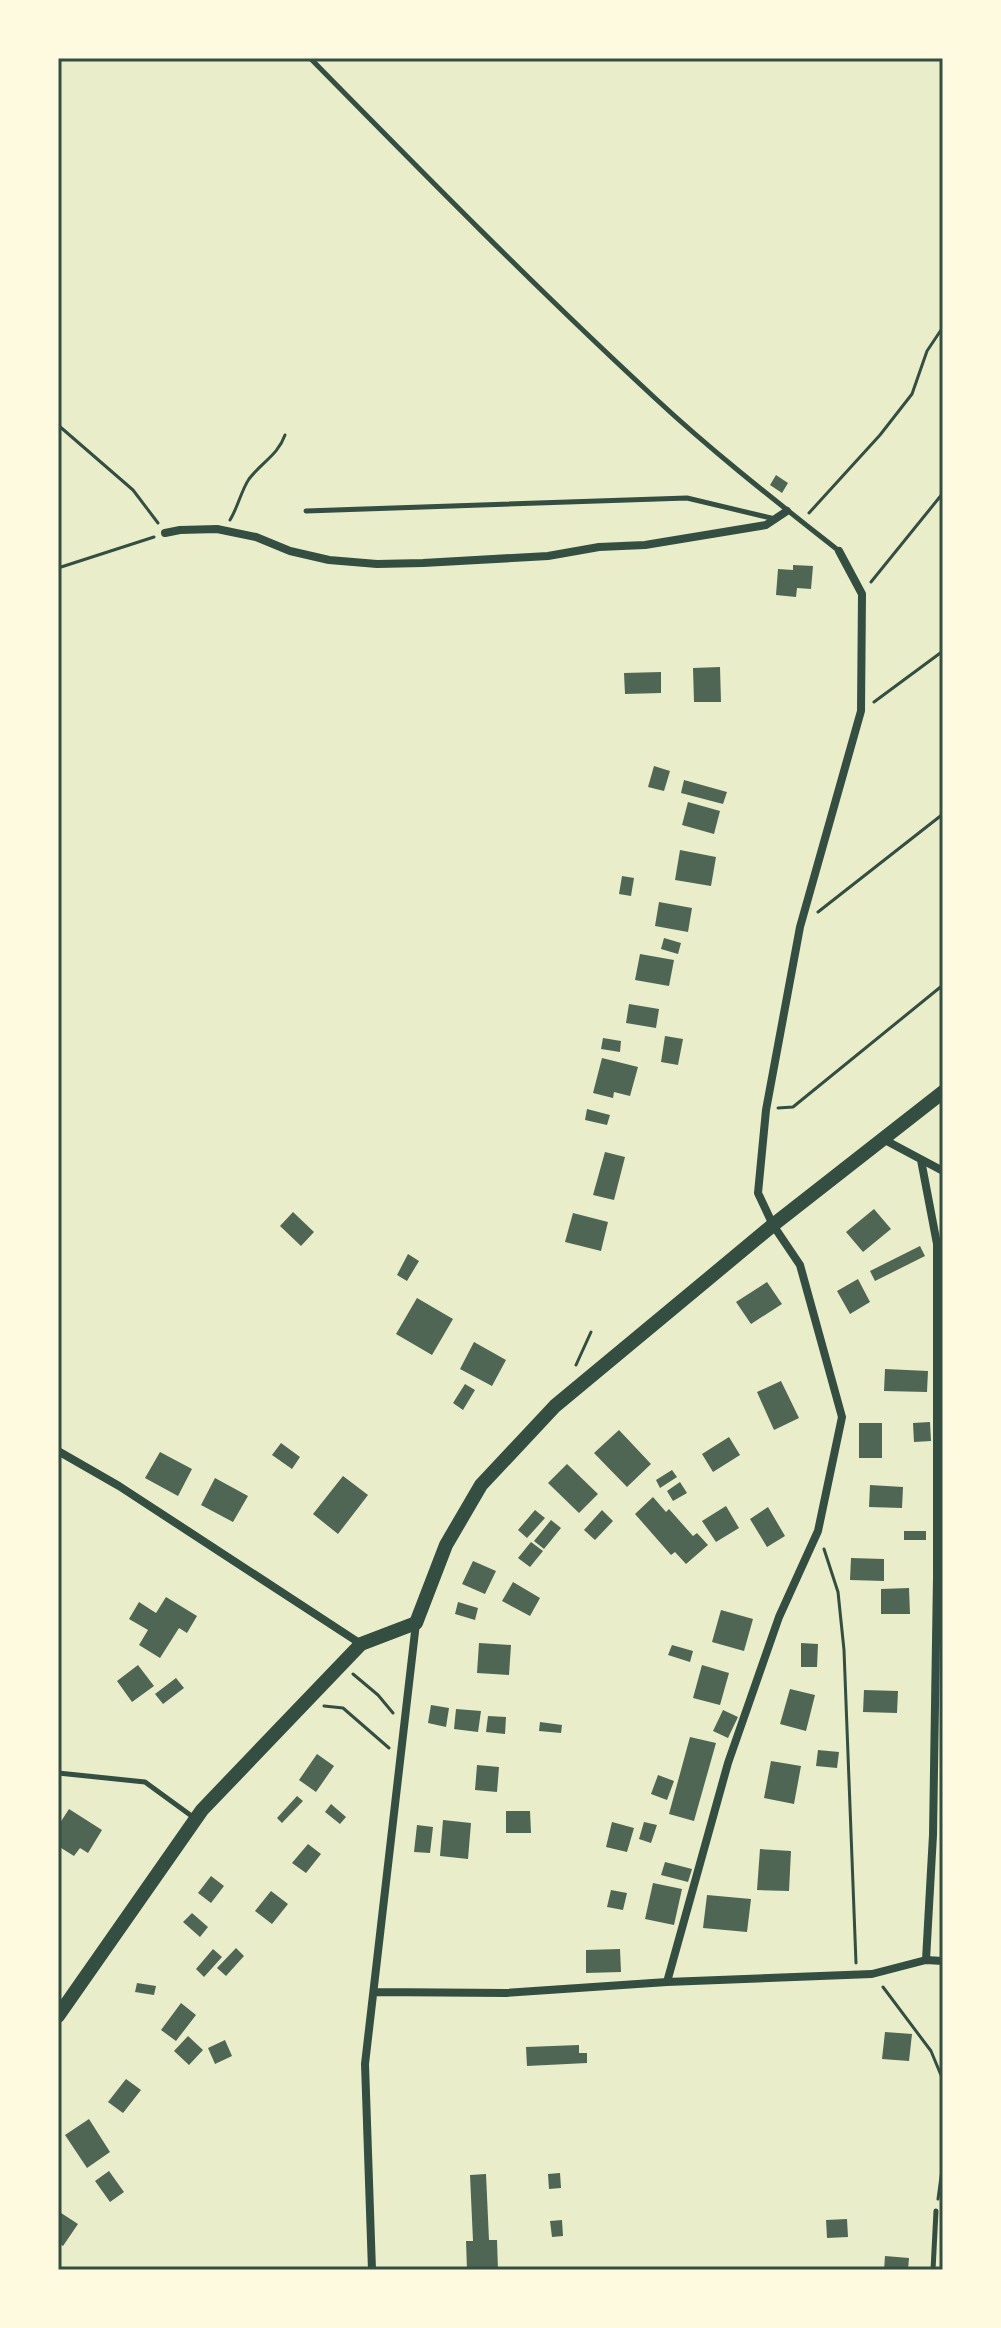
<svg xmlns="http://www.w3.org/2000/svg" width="1001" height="2328" font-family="Spectral,serif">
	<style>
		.building { fill: #4f6655 }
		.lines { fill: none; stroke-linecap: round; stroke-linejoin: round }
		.path { stroke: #344e41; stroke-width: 3 }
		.service { stroke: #344e41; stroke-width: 5 }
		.minor { stroke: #344e41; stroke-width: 8 }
		.secondary { stroke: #344e41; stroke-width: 14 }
		.neatline { fill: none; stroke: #344e41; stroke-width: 3 }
	</style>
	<rect width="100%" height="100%" fill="#e9edc9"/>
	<path class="building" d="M776,475L788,483L782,493L770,485Z
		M793,565L813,566L811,589L797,588L796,597L776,595L778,569L793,570Z
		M720,667L721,702H694L693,668Z
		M661,672V693L625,694L624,673Z
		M654,766L670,771L664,791L648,787Z
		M684,780L727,792L723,804L681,793Z
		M688,802L720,811L714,834L682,825Z
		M680,850L716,857L711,886L675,880Z
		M622,876L634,878L631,896L619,894Z
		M659,902L692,908L688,932L655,926Z
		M664,938L681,943L678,954L661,949Z
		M640,954L674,960L669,986L635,980Z
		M629,1004L659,1009L656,1028L626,1023Z
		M665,1036L683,1039L678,1065L661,1062Z
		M603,1038L621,1041L620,1052L601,1049Z
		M602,1058L638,1067L630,1096L614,1092L613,1098L593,1093Z
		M587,1109L610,1115L607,1125L585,1120Z
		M605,1152L625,1157L614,1200L593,1195Z
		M874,1209L891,1229L863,1252L846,1232Z
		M293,1212L314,1232L301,1246L280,1226Z
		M573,1213L608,1222L601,1251L565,1242Z
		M920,1246L925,1256L875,1281L870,1271Z
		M408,1254L419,1261L407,1281L397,1275Z
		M858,1279L870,1302L850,1314L837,1291Z
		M767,1282L782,1304L751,1324L736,1302Z
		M417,1298L453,1319L432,1355L396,1334Z
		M474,1342L506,1360L492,1386L460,1369Z
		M885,1369L928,1371L927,1392L884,1391Z
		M781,1381L799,1418L774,1430L757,1392Z
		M465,1384L475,1390L463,1410L453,1403Z
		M930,1422L931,1441L914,1442L913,1423Z
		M859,1423H882V1458H859Z
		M619,1430L651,1464L627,1487L594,1453Z
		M729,1437L740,1455L713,1472L702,1454Z
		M281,1443L300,1457L292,1469L272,1455Z
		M160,1452L192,1469L178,1496L145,1478Z
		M567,1464L598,1494L579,1513L548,1483Z
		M672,1470L677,1477L660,1488L656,1480Z
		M343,1476L368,1495L338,1534L313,1514Z
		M215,1478L248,1496L233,1522L201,1505Z
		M680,1482L687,1493L673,1501L667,1491Z
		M870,1485L903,1487L902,1508L869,1507Z
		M653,1497L666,1512L669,1509L693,1536L697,1533L708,1545L686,1564L675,1552L671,1555L635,1514Z
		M726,1506L739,1528L716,1542L702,1521Z
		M768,1507L785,1536L767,1547L750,1519Z
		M535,1510L545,1518L527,1538L518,1530Z
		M602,1510L613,1521L595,1540L584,1530Z
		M551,1520L561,1528L544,1549L534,1541Z
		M904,1531H926V1540H904Z
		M531,1542L543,1551L530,1567L518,1558Z
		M851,1558L884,1559V1581L850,1580Z
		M473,1561L496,1571L485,1594L462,1584Z
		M513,1582L540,1598L530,1616L502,1601Z
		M909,1588L910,1614H881V1589Z
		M166,1597L197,1616L187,1633L179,1628L160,1658L139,1645L148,1630L129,1619L139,1602L156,1613Z
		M458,1602L478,1608L475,1620L455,1614Z
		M721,1610L753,1619L744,1651L712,1642Z
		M479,1643L511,1645L509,1675L477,1673Z
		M801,1643L818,1644L817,1667H801Z
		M672,1645L693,1651L690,1662L668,1655Z
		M138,1665L154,1686L132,1702L117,1681Z
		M702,1665L729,1673L720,1705L693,1698Z
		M176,1678L184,1688L163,1704L155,1694Z
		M790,1689L815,1695L806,1731L780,1724Z
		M864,1690L898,1691L897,1713L863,1712Z
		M431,1705L449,1708L446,1727L428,1723Z
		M456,1709L481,1711L478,1732L454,1729Z
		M723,1710L738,1717L728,1738L713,1731Z
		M488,1716L506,1717L505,1734L486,1732Z
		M540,1722L562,1725L561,1733L539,1731Z
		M690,1737L716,1743L694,1821L669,1814Z
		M818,1750L839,1752L837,1768L816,1766Z
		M317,1754L334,1766L316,1792L299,1780Z
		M771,1761L801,1766L794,1804L764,1798Z
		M477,1765L499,1767L497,1792L475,1790Z
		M658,1775L674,1781L667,1800L651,1794Z
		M297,1796L303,1801L282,1823L277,1818Z
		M331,1804L346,1817L340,1824L325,1812Z
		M69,1809L102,1830L88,1853L80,1848L74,1856L58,1846V1826Z
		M506,1811H530L531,1833H506Z
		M443,1820L471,1823L468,1859L440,1856Z
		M612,1822L634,1828L627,1852L606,1847Z
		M644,1822L657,1825L651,1843L639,1839Z
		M417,1825L433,1827L430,1853L414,1852Z
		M308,1844L321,1854L306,1873L292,1863Z
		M760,1849L791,1851L789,1891L757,1890Z
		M665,1862L692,1869L688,1882L661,1875Z
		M211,1876L224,1886L211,1903L198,1893Z
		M653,1883L682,1889L674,1925L645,1919Z
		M611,1890L627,1893L623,1910L607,1907Z
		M271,1891L288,1904L272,1924L255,1911Z
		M707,1895L751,1899L747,1932L703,1928Z
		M192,1913L208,1927L200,1937L183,1922Z
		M236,1948L244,1956L226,1976L217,1968Z
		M213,1949L222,1957L204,1977L196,1969Z
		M620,1949L621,1972L586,1973V1950Z
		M137,1983L156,1986L154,1995L135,1992Z
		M181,2003L196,2015L176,2041L161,2030Z
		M885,2032L912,2034L909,2061L882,2059Z
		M188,2036L203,2050L189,2065L174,2051Z
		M225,2040L232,2056L215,2064L208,2048Z
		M579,2045V2053H587V2063L527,2066L526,2047Z
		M126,2079L141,2090L123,2113L108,2102Z
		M89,2119L110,2152L87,2168L65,2135Z
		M109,2171L124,2192L110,2202L95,2181Z
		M560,2173L561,2188L549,2189L548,2174Z
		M486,2174L489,2240H497L498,2270H467L466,2241H473L470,2175Z
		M58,2211L78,2224L63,2246L58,2243Z
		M847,2219L848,2237L827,2238L826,2220Z
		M562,2220L563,2236L552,2237L550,2221Z
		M885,2256L909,2258L908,2270H884Z"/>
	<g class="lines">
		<path class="path" d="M58,425L133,490L158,523
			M809,513L880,435L912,394L927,351L943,327
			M230,520C238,507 241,491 249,479C262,462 278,455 285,435
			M58,568L154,537
			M871,582L943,493
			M874,702L943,651
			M818,912L943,814
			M778,1108L793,1107L943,985
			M576,1365L591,1332
			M824,1549L838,1592L844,1650L856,1963
			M353,1674L378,1695L393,1713
			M324,1706L343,1708L389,1748
			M883,1987L931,2051L943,2080
			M938,2199L943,2162"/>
		<path class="service" d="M310,58C423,173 537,289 656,399C714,453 777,502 839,551
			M306,511L687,498L775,519
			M58,1773L145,1782L193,1817
			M933,2270L936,2211"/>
		<path class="minor" d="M165,533L180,530L217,529L256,537L290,551L329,560L377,564L423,563L548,556L599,547L645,545L766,525L787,511
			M883,1139L943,1171
			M921,1160L937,1244V1577L933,1835L926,1960
			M58,1451L119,1486L361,1644
			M667,1982L728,1763L779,1617L818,1531L842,1417L800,1265L773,1225L758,1193L766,1110L800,927L861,711L862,594L839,551
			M374,1992L506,1993L667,1982L872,1974L926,1960L943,1961
			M372,2270L365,2064L416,1623"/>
		<path class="secondary" d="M58,2016L202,1810L361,1644L416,1623L446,1545L481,1485L555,1406L773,1225L943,1092"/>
	</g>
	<rect width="1001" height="2328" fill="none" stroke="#fefae0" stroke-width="120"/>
	<rect x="60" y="60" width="881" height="2208" class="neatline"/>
</svg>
